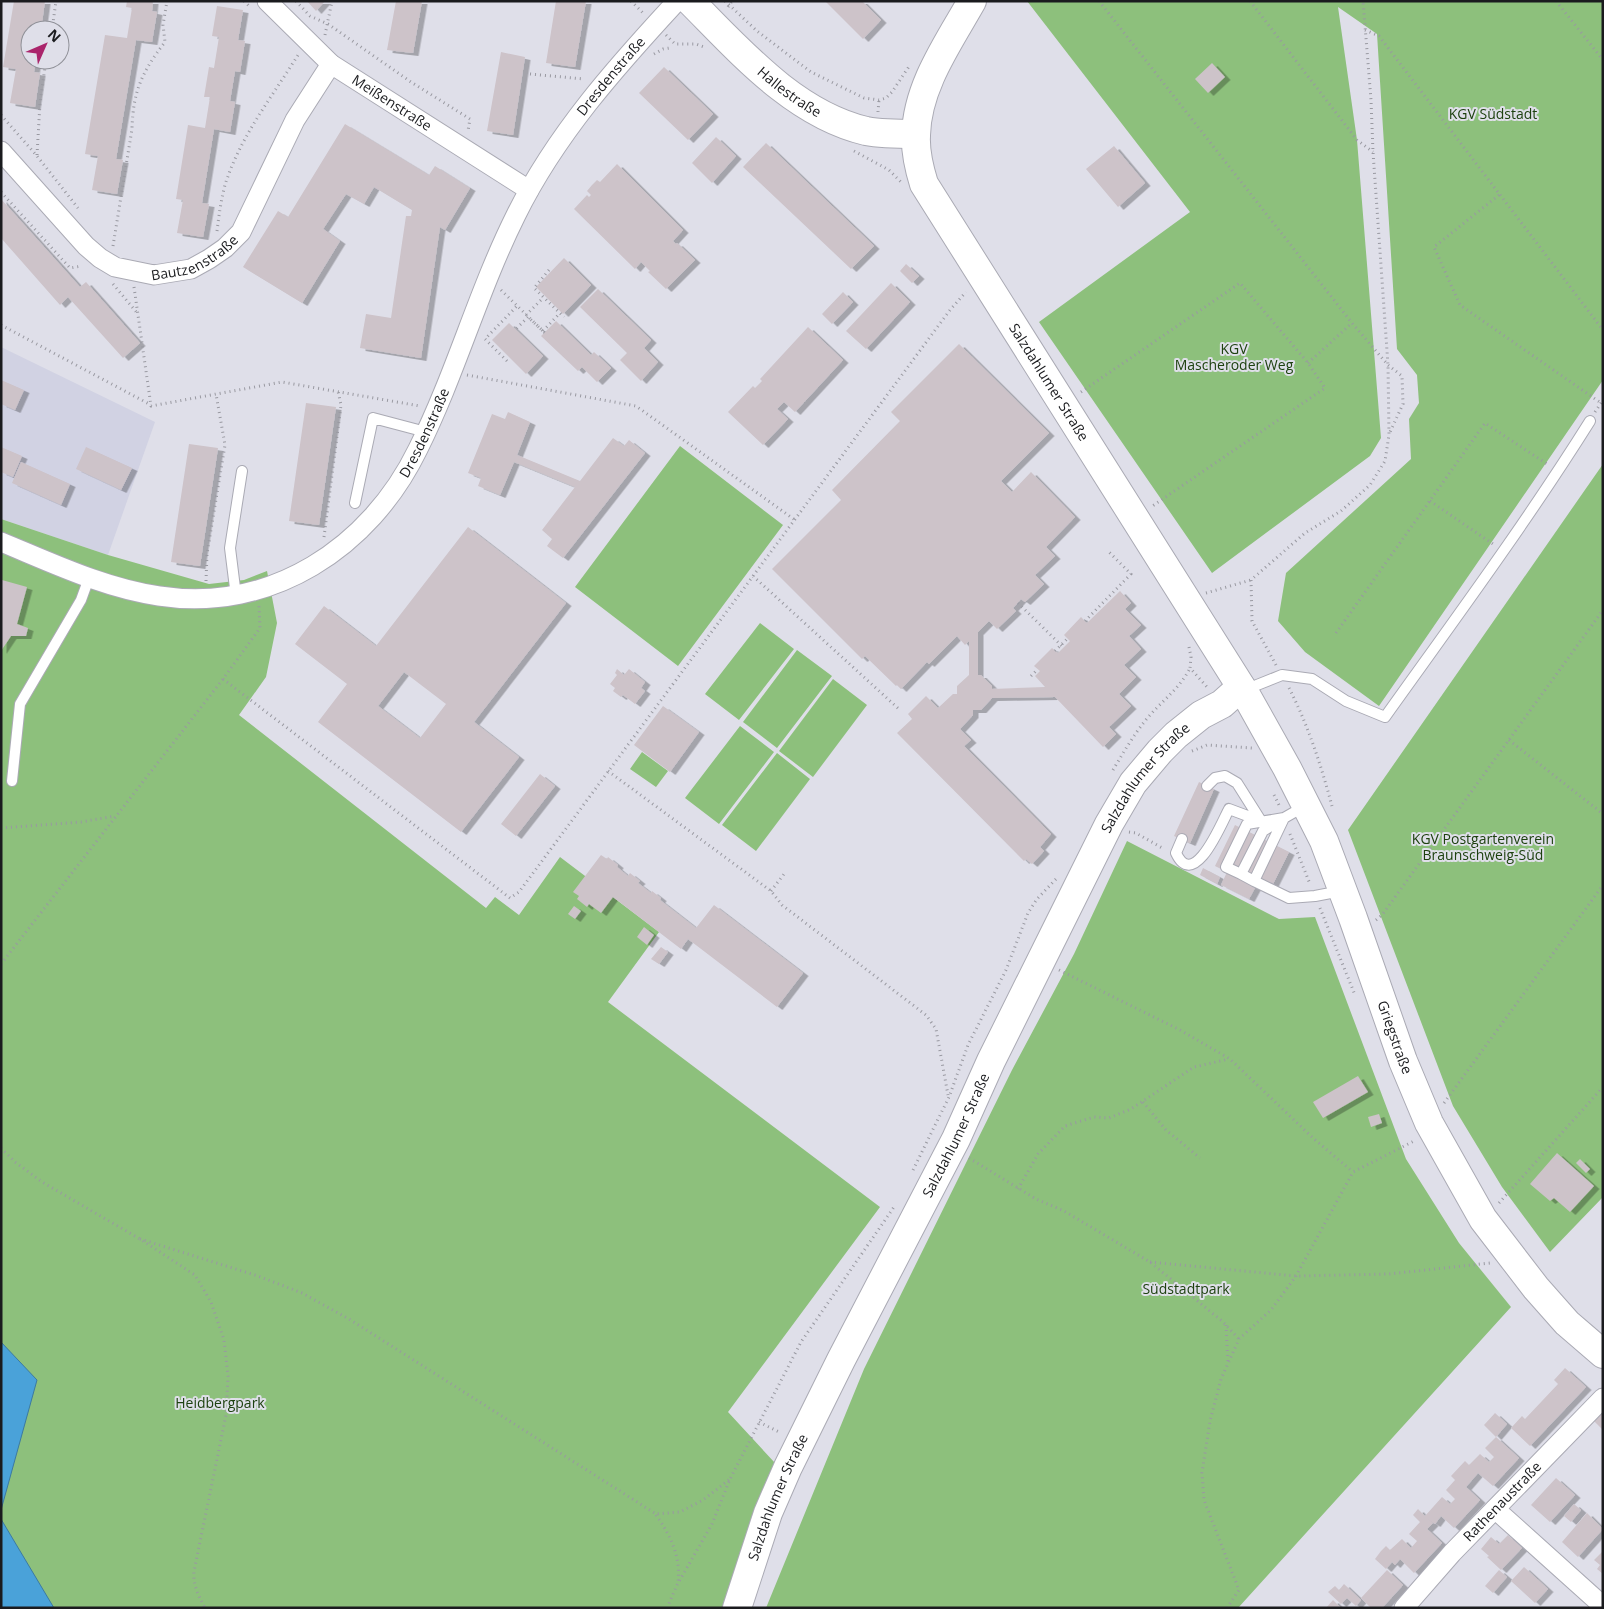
<svg xmlns="http://www.w3.org/2000/svg" width="1604" height="1609" font-family="'Open Sans',sans-serif">
	<style>
		.built { fill: #d1d2e3 }
		.green { fill: #8dc07c }
		.water { fill: #4aa2d9; stroke: #3c7aa1 }
		.building { fill: #cdc3c9; fill-rule: evenodd; filter: url(#shadow) }
		.lines { fill: none; stroke-linecap: round; stroke-linejoin: round }
		.lane-casing { stroke: #aaaab4; stroke-width: 12 }
		.street-casing { stroke: #aaaab4; stroke-width: 21 }
		.secondary-casing { stroke: #aaaab4; stroke-width: 30 }
		.path { stroke: #9999a1; stroke-width: 3; stroke-dasharray: 1 4; stroke-linecap: butt }
		.lane { stroke: #fff; stroke-width: 10 }
		.street { stroke: #fff; stroke-width: 19 }
		.secondary { stroke: #fff; stroke-width: 28 }
		.labels { text-anchor: middle; stroke-width: 4; stroke-linejoin: round; paint-order: stroke }
		.street-label { font-size: 14px; fill: #1a1b1e; stroke: #dfdfe9 }
		.park-label { font-size: 14px; fill: #1d410f; stroke: #dfdfe9 }
	</style>
	<defs>
		<filter id="shadow"><feDropShadow dx="5.5" dy="3" stdDeviation="0" flood-color="#0004"/></filter>
	</defs>
	<rect width="100%" height="100%" fill="#dfdfe9"/>
	<path class="built" d="M1,347L155,422L108,555L1,519Z"/>
	<path class="green" d="M1027,1H1603V380L1379,706L1305,652L1278,621L1286,573L1411,459L1409,419L1419,403L1417,375L1397,349L1377,34L1338,7L1357,140L1381,438L1370,456L1212,573L1039,322L1190,212Z
		M680,446L783,525L678,666L575,587Z
		M1603,464V1197L1550,1252L1502,1187L1453,1106L1348,830Z
		M1,519L108,555L209,584L244,580L267,571L277,623L266,677L239,715L486,908L495,897L519,915L560,857L659,932L608,1002L880,1207L728,1412L775,1463L748,1530L724,1608H1Z
		M760,623L794,649L739,720L705,694Z
		M797,650L832,676L777,748L743,722Z
		M833,679L867,705L813,777L779,751Z
		M740,726L774,752L719,824L685,798Z
		M642,752L668,771L656,787L630,769Z
		M777,753L810,779L756,851L722,825Z
		M1127,841L1279,919L1315,917L1406,1159L1459,1243L1511,1307L1238,1608H766L864,1369L1012,1070L1074,954Z"/>
	<path class="water" d="M1,1342L37,1380L1,1510Z
		M1,1519L54,1608H1Z"/>
	<path class="building" d="M14,1H45L41,30H30V60H36L34,72L40,73L35,107L10,103L16,69L3,67Z
		M127,1H153L152,11L157,12L152,42L136,40L116,159L123,160L117,194L92,190L98,156L85,154L105,35L127,38L132,8L126,7Z
		M307,1H325L316,11Z
		M396,1H422L413,53L387,50Z
		M556,1H586L575,67L546,63Z
		M825,1H862L881,20L863,39Z
		M217,6L243,10L238,40L245,41L240,72L235,71L230,101L235,102L230,132L214,129L202,203L209,204L203,237L177,233L183,200L176,199L188,125L205,128L210,97H204L209,67L214,68L219,37L212,36Z
		M501,52L525,57L513,135L487,131Z
		M1212,63L1225,77L1208,93L1195,79Z
		M664,67L713,114L688,140L639,93Z
		M345,124L429,175L435,166L470,188L445,230L440,227L421,358L360,348L366,314L391,318L406,216H411L412,210L374,187L364,204L346,194L323,229L340,241L302,303L243,267L278,211L288,217Z
		M716,137L736,156L712,183L692,163Z
		M766,143L874,246L851,269L743,167Z
		M1114,146L1145,183L1118,207L1086,169Z
		M617,164L683,230L673,241L676,244L677,243L695,260L666,289L648,272L650,271L641,262L635,269L574,209L587,195L589,197L591,195L587,191L592,185L597,180L600,182Z
		M1,199L80,287L86,282L140,343L123,358L68,297L60,305L1,238Z
		M564,258L591,285L563,314L536,287Z
		M906,264L919,276L912,283L900,271Z
		M891,283L910,302L866,349L846,331Z
		M598,289L651,340L644,348L658,362L641,381L620,360L627,353L580,307Z
		M843,292L853,302L832,324L822,314Z
		M556,321L591,355L594,352L611,368L597,382L582,367L578,371L541,336Z
		M509,323L543,356L526,374L492,340Z
		M808,327L843,360L795,412L784,402L777,409L788,419L763,445L728,412L753,386L755,388L762,381L760,379Z
		M959,344L1049,433L1001,481L1012,492L1031,472L1075,517L1046,547L1055,556L1035,575L1044,584L1025,602L1021,599L1013,608L1016,611L997,629L989,621L978,632V675H981L992,686V689L1045,687L1035,676L1040,671L1034,666L1052,648L1058,653L1070,641L1064,635L1081,617L1087,623L1120,591L1131,603L1125,609L1141,625L1129,636L1141,649L1124,665L1136,677L1119,694L1131,706L1109,727L1116,734L1103,747L1055,697L992,698L981,710H973V715L960,729L971,740L964,746L1051,834L1040,847L1044,851L1032,864L1026,859L1024,861L897,733L912,719L908,714L926,696L938,708L953,694H957V686L969,675V641L965,645L957,636L929,664L927,662L901,689L897,685L896,686L865,656L862,659L772,569L841,500L832,490L900,421L891,412Z
		M1,380L24,390L15,410L1,404Z
		M306,403L336,407L319,525L289,521Z
		M508,412L530,422L517,455L580,481L613,438L624,446L629,440L645,453L563,558L547,546L552,539L542,530L575,487L514,462L500,495L478,486L481,478L468,473L492,414L505,419Z
		M189,444L218,448L200,566L171,562Z
		M1,447L22,456L13,477L1,472Z
		M86,447L132,468L121,490L76,469Z
		M21,462L70,484L61,505L12,483Z
		M468,527L566,603L474,722L519,757L461,832L318,722L347,684L295,644L324,606L376,646ZM404,672L446,704L420,738L378,706Z
		M2,580L27,587L17,624L28,628L26,636H11L1,651Z
		M617,669L624,675L629,669L645,682L641,688L645,691L635,704L623,695L621,697L613,691L615,688L610,684L617,675L615,673Z
		M663,706L699,732L670,772L634,745Z
		M540,774L555,786L516,836L501,824Z
		M1199,782L1214,789L1190,843L1174,836Z
		M1235,825L1289,852L1269,892L1256,886L1249,899L1221,885L1227,872L1215,866Z
		M601,855L607,859L608,857L618,865L617,867L628,876L630,873L640,881L638,883L651,893L652,891L661,898L660,900L696,928L714,905L803,973L777,1007L688,939L681,949L613,897L601,913L589,904L587,907L577,899L579,896L573,892Z
		M1203,868L1220,877L1217,884L1200,875Z
		M574,906L581,911L575,919L568,914Z
		M644,927L654,935L647,945L637,937Z
		M661,947L668,952L659,964L651,959Z
		M1358,1076L1368,1092L1323,1118L1313,1102Z
		M1379,1114L1382,1123L1371,1127L1368,1117Z
		M1557,1153L1594,1186L1570,1212L1554,1198L1550,1201L1530,1184Z
		M1580,1159L1590,1169L1586,1173L1576,1163Z
		M1565,1368L1586,1387L1530,1446L1511,1428L1522,1416L1525,1419L1558,1384L1554,1380Z
		M1603,1409V1430L1593,1420Z
		M1495,1413L1507,1424L1496,1437L1484,1425Z
		M1496,1437L1519,1458L1493,1486L1478,1473L1466,1487L1480,1500L1454,1528L1441,1516L1435,1524L1428,1519L1433,1523L1427,1529L1442,1543L1414,1573L1400,1559L1395,1565L1392,1562L1386,1569L1375,1559L1381,1551L1386,1546L1390,1550L1402,1539L1411,1548L1417,1541L1409,1534L1420,1522L1413,1515L1418,1509L1425,1516L1442,1497L1450,1504L1455,1499L1446,1490L1455,1480L1451,1476L1465,1461L1469,1465L1480,1454L1489,1462L1494,1457L1485,1448Z
		M1556,1478L1575,1495L1550,1522L1531,1505Z
		M1574,1504L1581,1510L1571,1522L1564,1516Z
		M1587,1513L1603,1529L1578,1557L1562,1542Z
		M1508,1535L1522,1548L1501,1570L1487,1557L1489,1556L1481,1549L1491,1537L1499,1544Z
		M1603,1551V1574L1597,1569L1600,1565L1594,1560Z
		M1524,1567L1548,1589L1535,1603L1511,1581Z
		M1387,1570L1403,1585L1382,1608H1371L1361,1598Z
		M1499,1570L1507,1577L1493,1593L1485,1586Z
		M1344,1584L1361,1600L1356,1606L1347,1598L1341,1604L1328,1592L1335,1586L1339,1590Z
		M1333,1600L1341,1608H1326Z"/>
	<g class="lines">
		<g class="lane-casing">
			<path id="lane" d="M355,503L373,418L426,432
				M236,596L230,548L242,471
				M1246,693L1257,685L1282,675L1312,679L1346,701L1385,717C1455,619 1526,523 1590,421
				M12,781L20,704L81,600L89,578
				M1305,806L1284,818L1254,881L1289,898L1315,896L1341,891
				M1182,839L1176,853C1194,892 1222,822 1229,809L1261,821L1237,783L1225,776L1215,778L1207,786
				M1241,874L1226,867L1247,824L1284,818L1263,831L1241,874L1254,881"/>
		</g>
		<g class="street-casing">
			<g id="street">
				<path id="s1" d="M267,1L331,64L529,190"/>
				<path id="s2" d="M1,151L86,246L100,258L115,267L154,275L191,269L209,259L225,248L241,232L295,120L331,64"/>
				<path id="s3" d="M1,542C52,563 104,588 159,596C271,613 370,548 418,449C456,373 478,291 516,215C556,134 616,67 677,1"/>
				<path d="M1495,1509L1603,1606"/>
				<path id="s4" d="M1404,1608L1452,1553L1603,1398"/>
			</g>
		</g>
		<g class="secondary-casing">
			<g id="secondary">
				<path id="s5" d="M690,1C740,51 794,114 866,131C882,134 899,134 916,134"/>
				<path id="s6" d="M972,1C949,42 917,86 916,135C915,152 919,168 924,184L1245,693L1287,768L1324,841L1353,918L1403,1061L1429,1123L1483,1219L1536,1288L1567,1323L1603,1354"/>
				<path id="s7" d="M737,1608L768,1513L788,1467L841,1360L956,1139L991,1061L1109,824L1133,783L1160,751L1176,735L1201,715L1222,704L1241,687"/>
			</g>
		</g>
		<path class="path" d="M244,1L251,8
			M296,1L310,16L328,24L411,82L470,119L468,131
			M631,1L644,14
			M725,1L757,31L811,72L864,98L879,100L886,98L892,92L910,65
			M1099,1L1352,323L1388,365L1402,376L1403,404L1390,432
			M1250,1L1357,140L1373,152
			M1556,1L1603,60
			M728,7L732,1
			M52,30L56,1
			M1365,30L1379,36L1603,330
			M325,35L332,1
			M666,35L675,44H696L704,47
			M654,54L663,49L670,48
			M530,74L584,79
			M878,112L879,100
			M1,115L37,156L78,208
			M854,151L889,170L901,182
			M37,155L40,103L46,60
			M1,192L70,268L82,266
			M1499,195L1434,247L1460,305L1601,403
			M217,231C219,215 221,200 225,185C240,137 272,97 298,55
			M113,246L132,129C133,91 142,72 165,42L163,25L167,1
			M549,270L534,288L564,317
			M113,284L138,314
			M134,287L151,406L282,382L420,406
			M501,290L545,333L528,317L515,330
			M526,315L543,298
			M1,325L151,405
			M543,331L560,313
			M507,361L485,339L517,306
			M1308,363L1352,323
			M467,375L636,406L795,520
			M1081,392L1240,283L1308,363L1325,388L1151,507
			M1595,412L1603,400
			M1430,501L1493,544
			M324,537L341,405L338,391
			M753,576L900,710
			M206,581L207,554L225,445L216,394
			M1206,593L1251,580
			M1018,603L1063,647
			M1085,621L1131,574L1107,550
			M1336,633L1485,423L1547,464
			M1189,647L1191,657L1190,668L1208,688
			M1055,651L1068,638
			M1276,665L1252,621L1251,580L1305,533L1341,511L1370,485L1385,461L1389,435L1388,365L1373,152L1371,100L1363,1
			M1031,676L1038,669
			M223,679L510,898L519,892L950,310L966,292
			M1289,688C1308,725 1321,765 1332,806
			M1509,740L1603,814
			M1192,751L1207,745L1252,748
			M1113,770C1123,753 1133,736 1145,721C1160,702 1179,690 1190,668
			M608,771L771,891L782,905L926,1015L936,1029L948,1095
			M1274,795L1280,807
			M1,828L81,822L115,816
			M1129,832L1136,833L1164,849
			M1290,834L1310,884
			M771,891L784,874
			M1320,908L1355,995
			M1376,920L1382,915L1603,610
			M1,964L223,679L260,628L259,605
			M1059,970L1180,1030L1230,1059L1313,1138L1353,1172
			M1143,1102L1166,1130L1200,1158
			M1444,1103L1603,885
			M1,1148L15,1162L42,1182L140,1239L195,1275L211,1302L224,1340L228,1376L226,1415L194,1571C193,1585 198,1595 205,1608
			M969,1158L1036,1199L1064,1211L1150,1262L1222,1321L1239,1339
			M913,1170L949,1097L968,1045L1006,970L1028,913L1037,899L1056,879
			M1018,1189L1038,1154L1065,1126L1094,1117L1109,1118L1131,1109L1194,1067L1229,1059
			M1499,1203L1603,1087
			M140,1239L258,1276L302,1293L349,1319L656,1514L680,1512L703,1500L730,1479
			M1150,1262L1296,1276L1389,1274L1490,1263
			M1226,1325L1228,1364
			M759,1422L781,1433
			M656,1515C671,1536 681,1557 678,1583
			M667,1608L677,1585L712,1524L730,1479L801,1342L894,1207
			M1227,1608L1239,1590L1204,1500L1202,1473L1210,1421L1221,1379L1239,1339L1271,1310L1296,1276L1353,1172L1416,1140"/>
		<use href="#lane" class="lane"/>
		<use href="#street" class="street"/>
		<use href="#secondary" class="secondary"/>
	</g>
	<g class="labels">
		<g class="street-label">
			<text dy="5" stroke="none"><textPath href="#s3" startOffset="909">Dresdenstraße</textPath></text>
			<text dy="5" stroke="none"><textPath href="#s5" startOffset="135">Hallestraße</textPath></text>
			<text dy="5" stroke="none"><textPath href="#s1" startOffset="162">Meißenstraße</textPath></text>
			<text dy="5" stroke="none"><textPath href="#s2" startOffset="248">Bautzenstraße</textPath></text>
			<text dy="5" stroke="none"><textPath href="#s6" startOffset="431">Salzdahlumer Straße</textPath></text>
			<text dy="5" stroke="none"><textPath href="#s3" startOffset="504">Dresdenstraße</textPath></text>
			<text dy="5" stroke="none"><textPath href="#s7" startOffset="928">Salzdahlumer Straße</textPath></text>
			<text dy="5" stroke="none"><textPath href="#s6" startOffset="1175">Griegstraße</textPath></text>
			<text dy="5" stroke="none"><textPath href="#s7" startOffset="522">Salzdahlumer Straße</textPath></text>
			<text dy="5" stroke="none"><textPath href="#s7" startOffset="118">Salzdahlumer Straße</textPath></text>
			<text dy="5" stroke="none"><textPath href="#s4" startOffset="145">Rathenaustraße</textPath></text>
		</g>
		<g class="park-label">
			<text x="1493" y="119">KGV Südstadt</text>
			<text x="1234" y="354">KGV<tspan x="1234" dy="16">Mascheroder Weg</tspan></text>
			<text x="1483" y="844">KGV Postgartenverein<tspan x="1483" dy="16">Braunschweig-Süd</tspan></text>
			<text x="1186" y="1294">Südstadtpark</text>
			<text x="220" y="1408">Heidbergpark</text>
		</g>
	</g>
	<rect width="1604" height="1609" fill="none" stroke="#1a1b1e" stroke-width="5"/>
	<g transform="translate(45 45) rotate(45)"><circle r="24" fill="#dfdfe9" stroke="#909198"/>
	<path d="M0-4L9 19L0 12L-9 19Z" fill="#aa246b"/>
	<text y="-8" font-size="14" font-weight="bold" text-anchor="middle" fill="#1a1b1e">N</text>
	</g>
</svg>
